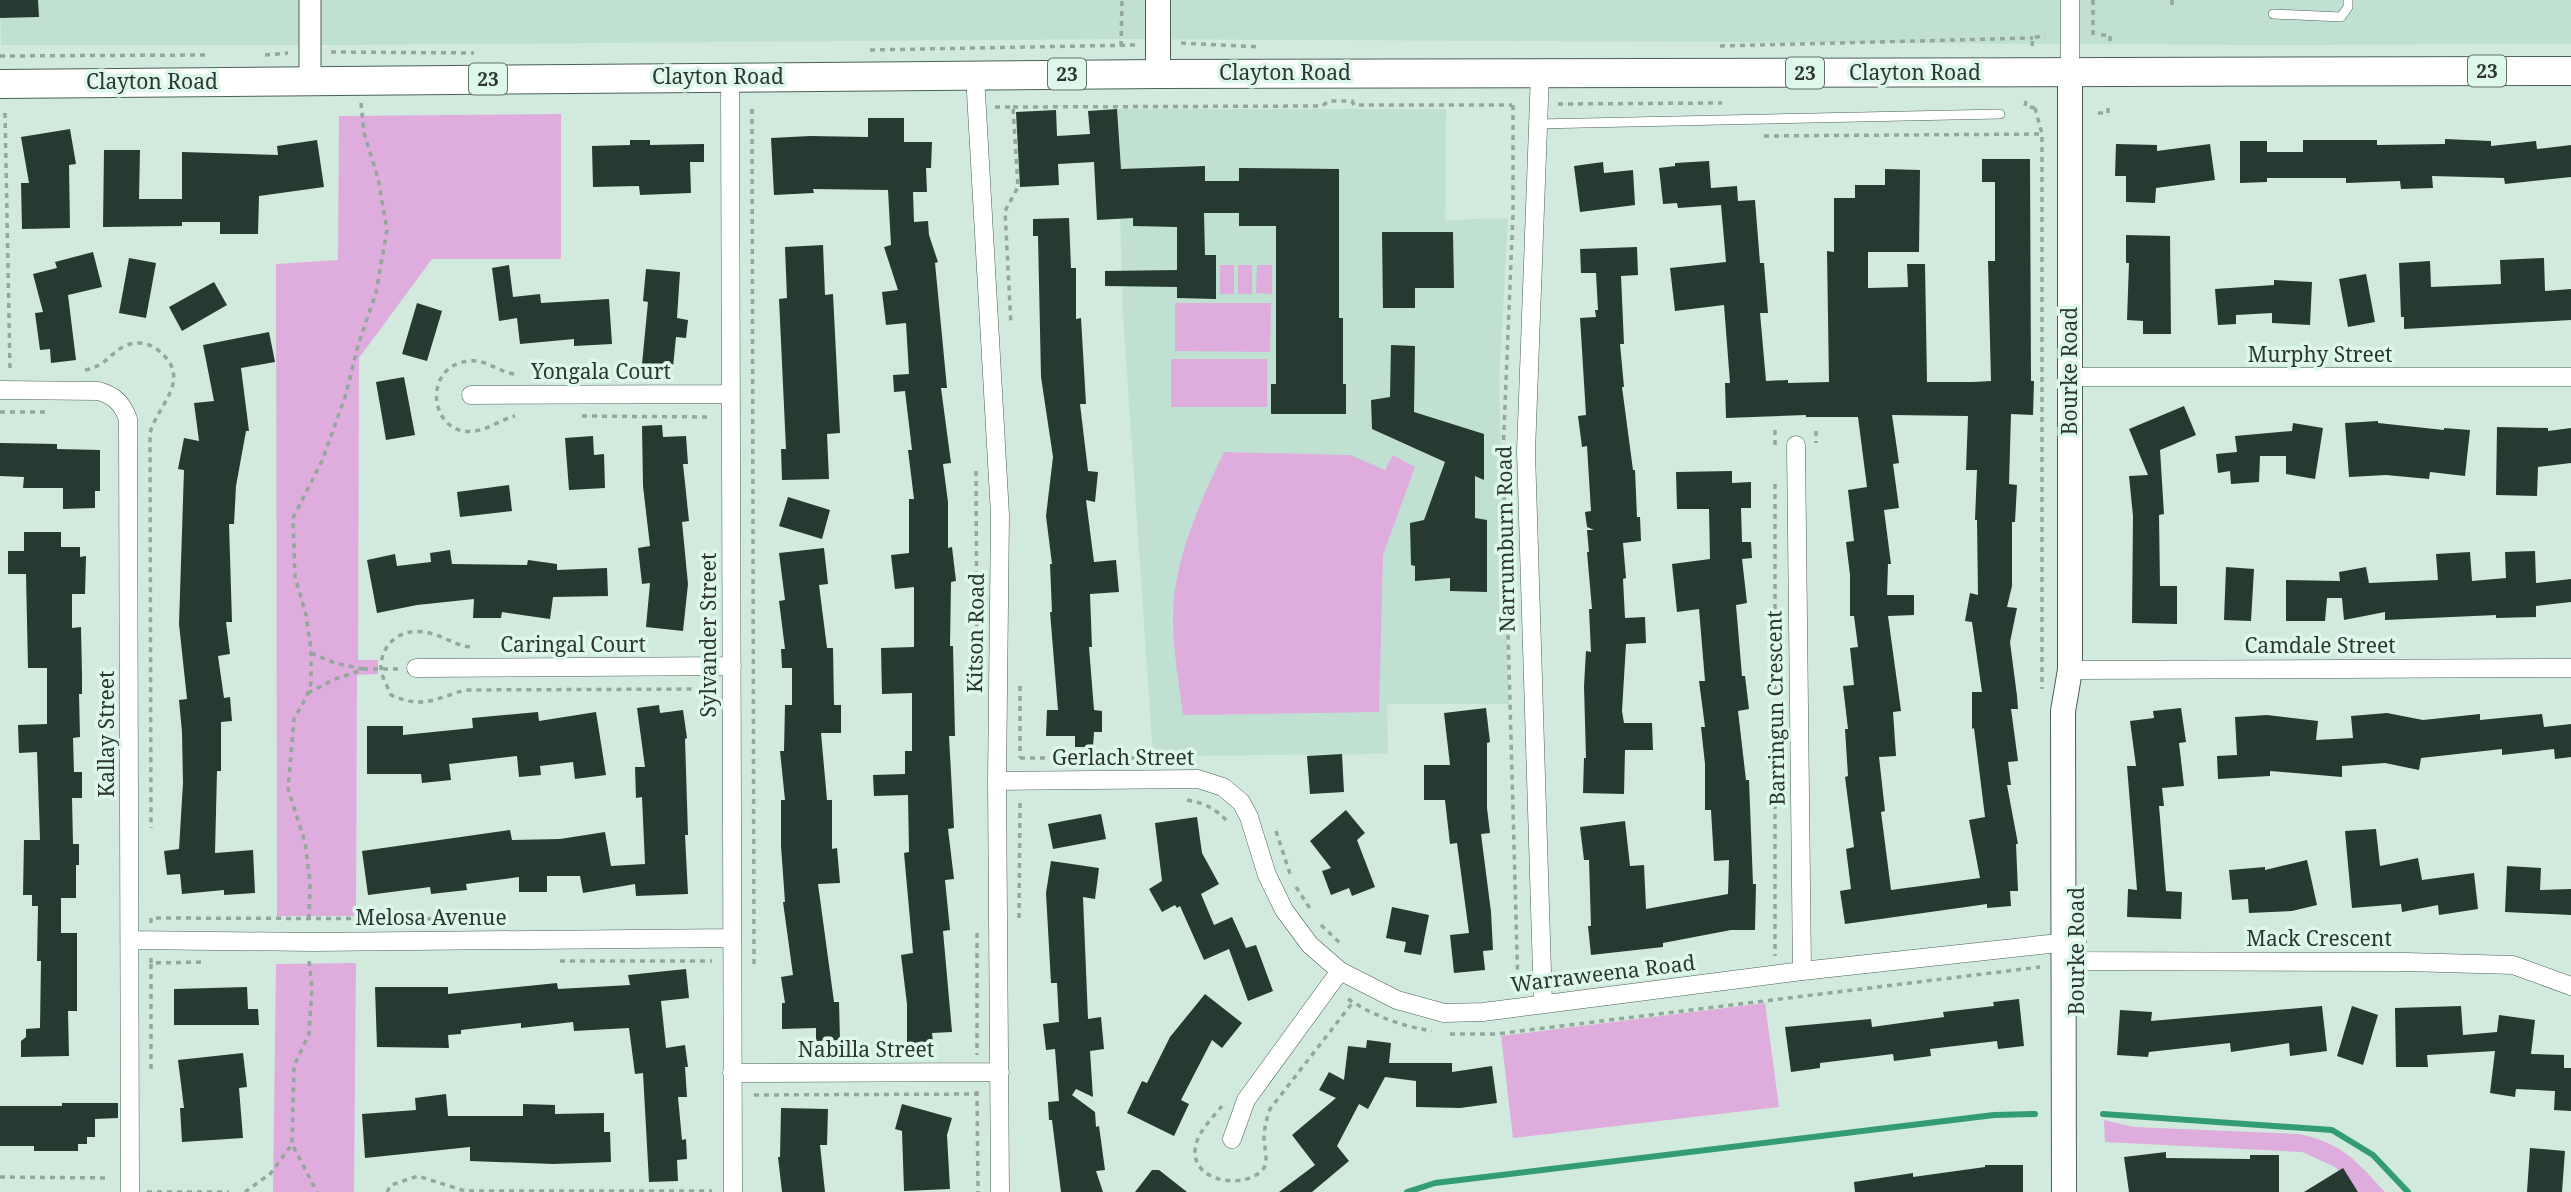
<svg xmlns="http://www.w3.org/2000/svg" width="2571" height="1192" font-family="'Noto Serif',serif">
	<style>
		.built { fill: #c0e1d1 }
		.green { fill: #deadde }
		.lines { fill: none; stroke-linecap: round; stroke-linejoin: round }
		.stream { stroke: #339c75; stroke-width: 6 }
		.building { fill: #263a31; fill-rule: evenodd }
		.service-casing { stroke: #4b6157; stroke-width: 10 }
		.minor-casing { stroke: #4b6157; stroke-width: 19 }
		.tertiary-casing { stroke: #4b6157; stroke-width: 23 }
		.secondary-casing { stroke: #4b6157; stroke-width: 26 }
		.primary-casing { stroke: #4b6157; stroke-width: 30 }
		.path { stroke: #94a79d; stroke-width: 3.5; stroke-dasharray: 5 5; stroke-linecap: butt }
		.service { stroke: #fff; stroke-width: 9 }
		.minor { stroke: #fff; stroke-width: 18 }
		.tertiary { stroke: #fff; stroke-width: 21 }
		.secondary { stroke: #fff; stroke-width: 24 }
		.primary { stroke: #fff; stroke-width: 28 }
		.labels { text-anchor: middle; stroke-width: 7; stroke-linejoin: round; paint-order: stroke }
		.shield { fill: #def7eb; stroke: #62706a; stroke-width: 2 }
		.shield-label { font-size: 19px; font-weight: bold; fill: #2d3632 }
		.street-label { font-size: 21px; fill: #2d3632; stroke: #def7eb }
	</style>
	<rect width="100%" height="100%" fill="#d1eadd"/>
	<path class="built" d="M0,0H2571V44L2259,45L1121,39L339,45H1Z
		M1117,109H1446L1445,220L1508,218L1499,382L1509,704H1387L1388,754L1153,756L1123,315Z"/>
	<path class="green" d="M561,114V259H432L359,358L358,660H378V674L357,675L356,916H277L276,264L338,260L339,116Z
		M1220,265H1234V294H1220Z
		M1238,265H1252V294H1238Z
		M1257,265H1272V294L1256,293Z
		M1175,303H1271L1270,352L1175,351Z
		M1171,359H1267V407H1171Z
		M1224,452L1350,455L1385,470L1393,455L1415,467L1383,555L1379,712L1183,715C1178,675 1169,631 1175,590C1182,542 1203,496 1224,452Z
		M356,963L354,1192H273L276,964Z
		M1765,1003L1779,1107L1513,1138L1501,1036Z
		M2104,1120L2134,1127L2299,1134C2344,1144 2355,1160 2385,1192H2359L2335,1167L2302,1152L2105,1142Z"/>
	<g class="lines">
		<path class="stream" d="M2103,1114L2332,1130L2373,1155L2408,1192
			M1407,1192L1435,1183L1994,1115L2035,1114"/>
	</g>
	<path class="building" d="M0,0H38L39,17L0,18Z
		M1117,109L1121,169L1205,166V181H1239V168L1339,169V318H1343V384H1346V414H1271V384H1276V226H1239V213H1204L1205,255H1216V299L1177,298V287L1105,286V271L1177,270V227L1133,226V218L1097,220L1094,162L1058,164L1059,185L1020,187L1016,112L1056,110L1057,136L1090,134L1088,111Z
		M868,118H904V142H932L931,168H926L927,192H913L914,222L928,221L929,235L938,262L935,263L947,388H941L951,463L943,464L948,502V548L952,547L956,581L951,582L950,646H953L955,736H949L954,828L948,829L954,879L945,880L950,930L943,931L952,1032L932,1033L933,1042L907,1043V1004L901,955L913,953L904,853L909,852L908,795L874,796L873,775L905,774V751H912V693L882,694L881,648L914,647V587L895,589L891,555L909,553V499H914L908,450H912L905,391L894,392L893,375L909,374L906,323L886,325L882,292L898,290L884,247L891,245L888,190L813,189L814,193L774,195L771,138L810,136L868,137Z
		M70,129L76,164L69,165L70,228L22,229L21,183H29L21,137Z
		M2445,139L2491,141V146L2536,141L2537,149L2571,145V177L2505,184L2504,178L2432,176L2433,188L2401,189L2400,181L2346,183V178H2267V182L2240,183V141H2267V152H2303V140H2377V145L2445,144Z
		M317,140L324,187L259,196L258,234H220V222H182V226L103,227L104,150H140L139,199H182V152L278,155L277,146Z
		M630,140H650V145L704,144V162H690L691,193L640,195L639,186L593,187L592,146L630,145Z
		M2116,144L2157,145V151L2210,144L2215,180L2156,188L2155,203L2126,202V176H2115Z
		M1982,159H2030L2031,381H2034L2033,415L2011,414L2009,484L2017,485L2015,522H2012V586L2007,607L2017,608L2010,642L2017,696L2018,709H2011L2018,761L2008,762L2011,785H2007L2018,844H2016L2018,891H2010L2011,906L1987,908V904L1845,924L1840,891L1851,889L1846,849L1854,847L1845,777L1848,776L1845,729H1848L1843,686L1854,685L1850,648L1858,647L1854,616H1850V575L1846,542L1854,541L1848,490L1867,487L1858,417H1806V415L1726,418L1725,383H1730L1724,305L1675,311L1670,268L1726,262L1721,205L1678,208L1677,203L1663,204L1659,168L1675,166V163L1709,161L1711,188L1737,186L1738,201L1755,200L1760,263H1764L1768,313H1760L1766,381L1788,380V383L1829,382L1827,251L1834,252V198H1855V185H1885V169L1920,170L1919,252H1868V288L1908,287L1907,264H1925L1927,382H1973L1991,381L1988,261H1995V182H1982ZM1892,415L1968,416L1966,470H1977L1975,520H1977L1978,595L1970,593L1965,621L1972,622L1982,692H1972V729L1974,728L1985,817L1969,820L1980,878L1891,890L1881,812L1885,811L1879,757L1896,756L1893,712L1901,711L1888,616L1914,615V595H1887L1888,564H1891L1884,510L1899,508L1893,464L1899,463Z
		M1603,162L1604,173L1633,170L1635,205L1580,212L1574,166Z
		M1069,218L1071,268H1076V319L1081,318L1086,404H1080L1088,471L1098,472L1095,502L1086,500L1094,562L1116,560L1119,592L1090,594L1092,647H1089L1094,710L1102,711V732H1094L1093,747H1075V736H1046L1047,710H1058L1050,612H1052L1050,564H1052L1046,516L1053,457L1041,377L1038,236H1033V219Z
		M1382,232H1453L1454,288H1415V308H1383Z
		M2126,235L2170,236L2171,334H2143V321L2127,320L2129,263H2126Z
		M823,245L825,295L833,294L840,433L827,434L829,479L782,480L781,449H786L779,299L787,298L785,247Z
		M1637,247L1638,275L1621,276L1624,344H1620L1624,387H1622L1633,470H1635L1637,517H1640L1641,541L1623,543L1626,578L1623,579L1625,618L1645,617L1646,643L1626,644L1622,711L1624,723H1652L1653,750H1625L1624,794L1583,793L1584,758H1586L1584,686L1586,651L1591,652L1589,609H1592L1587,552H1589L1587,530H1594L1587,527L1585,512L1591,511L1587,446L1582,447L1578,416L1586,415L1580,318L1596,317L1595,310H1598L1596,273H1581L1580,249Z
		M93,252L102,287L68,295L76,360L51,363L50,349L40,350L35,313L43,312L33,274L57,268L55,262Z
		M129,258L156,263L146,318L119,313Z
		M2544,258L2545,291L2571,289V320L2404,329V317H2401L2399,263L2430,261L2431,287L2501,284L2500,260Z
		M509,265L513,297L540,294L541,303L609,299L612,344L574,346V339L520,344L517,318L499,321L492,268Z
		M646,269L680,272L677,318L688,320L686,338L676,337L673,367L642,364L648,302L643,301Z
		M2366,274L2375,322L2348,327L2339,279Z
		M2274,280L2312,282L2310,325L2272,323V313L2236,315V324L2218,325L2215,289L2274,285Z
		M214,282L227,305L182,331L169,307Z
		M417,303L442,311L427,361L402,354Z
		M269,332L275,362L241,368L249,431H246L236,486L234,524H229L232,622H226L230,654L218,656L224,698L230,697L232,721L221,722V771H217L215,853L253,850L255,893L224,895V890L182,894L180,874L167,875L164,851L179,849L183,783L182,732L179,700L187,699L179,624L184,470L178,469L184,438L199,441L194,403L214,401L203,345Z
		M1391,345L1415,346L1414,412L1484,434V480L1475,476V518L1487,520V592L1450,591V578L1415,581V566L1411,565L1410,523L1424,520L1445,462L1372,429L1371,400L1390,397Z
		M404,377L415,435L386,440L376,382Z
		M2184,406L2196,435L2160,450L2164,514L2159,515L2160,586H2177V624L2132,623L2133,516L2129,476L2148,475L2129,429Z
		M2378,421V423L2444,430V428L2470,430L2465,476L2430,472L2429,479L2386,475L2349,477L2345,423Z
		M2293,423L2323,428L2315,479L2286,474V456H2260L2259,482L2231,484L2230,471L2218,473L2216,454L2237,452L2235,436L2292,431Z
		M662,425L663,437L686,436L688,464H683L689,521L682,522L688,584L683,631L646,627L650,583L642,584L638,548L650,546L643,486L642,426Z
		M2497,427L2548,428V431L2571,428V463L2538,467L2537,496L2496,495Z
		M593,436L594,455L604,454L605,488L569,490L565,438Z
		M0,443L57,444V449L100,450V491H95V508L63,509V488H23L24,477L0,476Z
		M1732,471V483L1751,482V508H1741L1742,542H1751L1752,558L1742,559L1747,603L1736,605L1742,676H1745L1749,709L1738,711L1746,780H1749L1753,884H1756L1755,930H1731L1663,943V947L1591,955L1588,926H1591L1589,860H1584L1580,827L1625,821L1630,866L1644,865L1646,909L1728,894L1729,860L1714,861L1711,810H1705V764L1701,727H1705L1699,681H1705L1699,609L1677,612L1672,564L1710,559L1709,509H1677L1676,472Z
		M509,485L512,511L460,517L457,492Z
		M788,497L830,510L822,539L779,526Z
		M24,532H61V547H80V557L86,556L85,594H72V628L81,627L82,676V694H79L80,737L73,738L74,772H82V798H72L73,844H79V865H76V898H61V933H77V1011H68L69,1056L21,1057V1041L26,1037V1029L40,1028L41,961H37L38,906H32V895H23L24,840H40L37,752L19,753L18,725L47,724V668H28L26,574H8V551H24Z
		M824,548L828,584L819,585L827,648H833L834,705H841V733H821L827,800H832V849L837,848L840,883L818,884L834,1002H839L840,1040L816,1041V1028L782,1029V1003H785L781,977L793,975L783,902H785L781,846V800H785L780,751H784L785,705H792V668H782L781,649H785L779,601L785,600L779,553Z
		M450,550L452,564L527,565L528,560L557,564V570L607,568L608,596L553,597L550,619L502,612L501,618H473L474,599L417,605L377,613L367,560L395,554L397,566L431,562L430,553Z
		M2535,551L2536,583L2571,579V602L2536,606V617L2496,618V615L2385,620V612L2344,620L2342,598H2327L2325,621H2286V580L2340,581L2339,572L2366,567L2369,583L2438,580L2436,554L2470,552L2472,581L2506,578L2505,552Z
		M2226,567L2254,569L2251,621L2224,620Z
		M659,705L660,713L683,710L687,738L685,739L688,835H685L688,894L636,896L635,884L583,893L580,876H547V892H519V877L466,884L467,890L431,894L430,887L368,895L362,851L510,830L512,840L560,839L605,832L611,866L645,864L642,797L636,798L635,767H645L637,708Z
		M1486,708L1490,742L1487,743V808L1490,833L1481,834L1491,912L1493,950L1483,951L1485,970L1454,973L1450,935L1469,933L1457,843L1450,844L1445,800H1424V765H1450L1444,713Z
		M2181,708L2186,742L2179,743L2184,786L2162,788L2164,806H2159L2166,891L2182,892L2181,919L2127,917L2128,889L2137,890L2127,766H2136L2130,721L2154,718L2153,711Z
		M538,712L539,721L596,712L606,775L575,779L573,762L540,766L541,775L519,777L517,756L449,764L451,780L422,783L421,774H367V726H403V735L473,728L472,718Z
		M2387,713L2423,720L2480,714V720L2542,714L2544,727L2571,724V757L2555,759L2554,749L2502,755V749L2421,758L2419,770L2385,763L2342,766V777L2270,771V776L2218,779L2217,756L2237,755L2235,717L2267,715L2318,721L2316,740L2353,738L2351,716Z
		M1342,754L1344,792L1310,794L1307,756Z
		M1346,810L1365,833L1357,840L1375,887L1352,896L1349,888L1331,895L1322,871L1331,868L1310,841Z
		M1101,814L1106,839L1053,849L1048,824Z
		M1197,817L1202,853L1219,884L1201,894L1214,925L1232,917L1246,948L1256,945L1273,991L1248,1001L1229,949L1204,960L1180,906L1177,908L1175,905L1162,912L1149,889L1162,881L1155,823Z
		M2376,829L2380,866L2418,858L2422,880L2474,873L2478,909L2439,915L2438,905L2402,912L2401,904L2352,908L2345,831Z
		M2307,860L2317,905L2292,911L2249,913L2248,899L2232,900L2229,870L2265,867V870Z
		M1051,861L1099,868L1095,899L1083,897L1088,1019L1101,1017L1104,1049L1090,1051L1093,1097L1076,1089L1072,1095L1095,1112L1096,1127L1099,1126L1105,1170L1096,1171L1103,1192H1061L1052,1120H1049L1048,1102L1059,1101L1055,1049L1046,1050L1043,1024L1059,1022L1057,983H1051L1046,893Z
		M2507,866L2541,868L2540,890L2571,889V915L2505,912Z
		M1392,907L1429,915L1421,955L1404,952L1406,942L1386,938Z
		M686,969L689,998L661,1001L666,1048L685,1045L688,1067H685L687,1097H678L682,1140L686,1139L687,1159L677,1160L678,1181L649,1182L643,1073L635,1074L629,1028L574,1031L573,1022L521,1028V1023L461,1030V1034L448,1035L449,1048L377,1047L375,987H448V994L557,983L558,989L630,985L628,975Z
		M247,987L248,1009H258L259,1025H174V989Z
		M1205,994L1242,1023L1222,1048L1212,1040L1181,1100L1189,1104L1174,1136L1127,1113L1142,1081L1147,1083L1170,1037Z
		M2019,999L2024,1046L1998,1049L1997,1041L1930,1049L1931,1056L1894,1061L1893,1054L1820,1063V1068L1791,1072L1785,1027L1871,1019L1872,1027L1944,1017L1943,1012L1994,1006L1993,1002Z
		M2322,1006L2327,1051L2290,1056L2289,1043L2231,1052L2230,1043L2149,1052L2148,1057L2117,1055L2120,1010L2152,1012L2151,1021Z
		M2352,1006L2378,1015L2363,1065L2337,1056Z
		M2461,1006L2463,1035L2497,1032L2499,1015L2535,1020L2531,1054L2564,1055V1068H2571V1111L2554,1110L2555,1091L2516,1089L2515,1097L2490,1093L2495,1051L2427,1055L2428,1067H2396L2395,1008Z
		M1367,1040L1391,1043L1389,1063H1452V1072L1492,1066L1497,1103L1460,1108L1416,1107V1081L1385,1077L1368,1109L1359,1104L1337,1146L1349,1161L1312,1192H1279L1315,1165L1292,1135L1336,1098L1319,1090L1329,1072L1344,1080L1348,1046L1366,1048Z
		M243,1053L247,1087L239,1088L243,1138L182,1142L180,1108H184L178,1060Z
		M446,1094L448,1116H523V1104L555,1105V1114L604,1113V1132H610L611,1162L553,1164L470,1161V1147L365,1158L362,1114L416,1110L415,1098Z
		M62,1103H118V1118L95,1119V1137H87V1144H78V1151H34V1146H0V1106H62Z
		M902,1104L952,1118L947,1135L950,1189L904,1191L902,1131L895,1129Z
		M781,1108L828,1109L827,1145H820L825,1192H782L778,1157H780Z
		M2530,1148L2565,1151L2562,1192H2527Z
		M2166,1152V1158L2250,1159V1155H2279V1192H2129L2124,1157Z
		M1985,1165H2023V1192H1855L1854,1182L1913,1173V1177L1985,1167Z
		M2343,1168L2358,1192H2304Z
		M1152,1170H1159L1187,1192H1135Z"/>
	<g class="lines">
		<g class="service-casing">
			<path id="service" d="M2273,14L2341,17L2348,7V0
				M1538,124L2000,114"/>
		</g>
		<g class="minor-casing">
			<path id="minor" d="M2070,0V73
				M1540,73L1526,452L1543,1004
				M975,75L1000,515L997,781L1000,1192
				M730,77L733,1192
				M2070,377H2571
				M0,390L98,391C114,395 122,403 128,419L130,1192
				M471,395L730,394
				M1796,445L1802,971
				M416,668L732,666
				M2070,670L2571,668
				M997,781L1198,779L1223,787L1241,802L1249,817L1267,875L1284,910L1310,945L1340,971L1397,1000L1444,1013L1483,1012L1802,971L2077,941
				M130,940L313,942L732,938
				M2064,961L2407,962L2513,965L2571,986
				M732,1073L1000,1072
				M1232,1139L1246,1100L1340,971"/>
		</g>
		<g class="tertiary-casing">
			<path id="tertiary" d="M310,81V0"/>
		</g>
		<g class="secondary-casing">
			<path id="secondary" d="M1158,0V74
				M2064,1192L2063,711L2070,670V73"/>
		</g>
		<g class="primary-casing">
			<path id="primary" d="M0,84L1158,74L2571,71"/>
		</g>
		<path class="path" d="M2093,0V35
			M2172,5V0
			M2101,35H2110V42
			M1181,43L1261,47
			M1121,46L1122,0
			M1720,46L2033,38
			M2032,46L2033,38L2045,35
			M870,50L1135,45
			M331,52L474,53
			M265,55L288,53
			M0,56L208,55
			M2026,101L2025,106L2035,108
			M1558,104L1722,103
			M1513,105V214L1503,453L1518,989
			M995,107H1013L1018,187L1005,211L1011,325
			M1013,107L1322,106L1329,101H1352L1354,105H1512
			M2035,108L2042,134V689
			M752,109L754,964
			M5,113L10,370
			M2098,113H2108V103
			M1764,136L2042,134
			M85,370C107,366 110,352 127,345C138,341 149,343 158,350C194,379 158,404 150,433L151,828
			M514,374C498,372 487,359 469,361C420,366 430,438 475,431C489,429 502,419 515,416
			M0,412H50
			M582,416L710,417
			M1775,430V445
			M1816,431V443
			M976,471L977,680
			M1775,484V956
			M470,647C454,645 440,634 424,632C400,628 380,645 381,669C382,678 388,687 391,695C422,709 435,699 465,690L711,689
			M311,653L335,663L363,669
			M1020,686V758
			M308,693L335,679L365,669H400
			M1020,758H1167
			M1187,800C1205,803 1216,809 1228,822
			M1276,831L1291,877
			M1296,887L1311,910
			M1019,918L1020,800
			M309,919L310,882L305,842L288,789L294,719L307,696L311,683V650L306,615L295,577L293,518L322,461L345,397L359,342L376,293L387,230L378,178L364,133L361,103
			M151,923V918L509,919
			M1321,925L1341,944
			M977,933V1055
			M151,958V963L206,962
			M309,961L312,987L309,1034L294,1066L292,1144L317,1192
			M560,961H712
			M1348,999C1374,1016 1401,1026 1432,1031
			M1450,1034H1496L2040,967
			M151,1069V963
			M977,1091L978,1192
			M754,1095L977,1094
			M1222,1106C1214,1116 1201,1129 1197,1141C1183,1182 1246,1192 1264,1168C1268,1159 1265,1149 1264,1141C1264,1129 1266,1120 1270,1109L1353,1002
			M0,1177L109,1178
			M147,1192H229
			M245,1192L271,1173L292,1144
			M387,1192L391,1185L418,1176L465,1191H712"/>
		<use href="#service" class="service"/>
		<use href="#minor" class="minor"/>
		<use href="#tertiary" class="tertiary"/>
		<use href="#secondary" class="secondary"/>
		<use href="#primary" class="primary"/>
	</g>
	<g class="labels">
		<g class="shield">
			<rect x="2468" y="55.5" width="38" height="31" rx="5"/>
			<rect x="1786" y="57.5" width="38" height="31" rx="5"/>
			<rect x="1048" y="58.5" width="38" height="31" rx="5"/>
			<rect x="469" y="63.5" width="38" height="31" rx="5"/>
		</g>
		<g class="shield-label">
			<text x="2487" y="78">23</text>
			<text x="1805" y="80">23</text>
			<text x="1067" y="81">23</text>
			<text x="488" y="86">23</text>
		</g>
		<g class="street-label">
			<text x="1285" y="80">Clayton Road</text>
			<text x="1915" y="80">Clayton Road</text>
			<text x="718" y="84">Clayton Road</text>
			<text x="152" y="89">Clayton Road</text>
			<text x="2320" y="362">Murphy Street</text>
			<text transform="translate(2070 371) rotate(-90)" y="7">Bourke Road</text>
			<text x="601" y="379">Yongala Court</text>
			<text transform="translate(1506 539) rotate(-91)" y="7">Narrumburn Road</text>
			<text transform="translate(976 633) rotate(-89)" y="7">Kitson Road</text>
			<text transform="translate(709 635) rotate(-90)" y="7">Sylvander Street</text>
			<text x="573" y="652">Caringal Court</text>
			<text x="2320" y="653">Camdale Street</text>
			<text transform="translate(1776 708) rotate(-91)" y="7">Barringun Crescent</text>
			<text transform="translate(107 734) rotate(-90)" y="7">Kallay Street</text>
			<text x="1123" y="765">Gerlach Street</text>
			<text x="431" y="925">Melosa Avenue</text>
			<text x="2319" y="946">Mack Crescent</text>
			<text transform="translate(2077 951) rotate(-90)" y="7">Bourke Road</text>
			<text transform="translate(1603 974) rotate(-7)" y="7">Warraweena Road</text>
			<text x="866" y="1057">Nabilla Street</text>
		</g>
	</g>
</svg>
